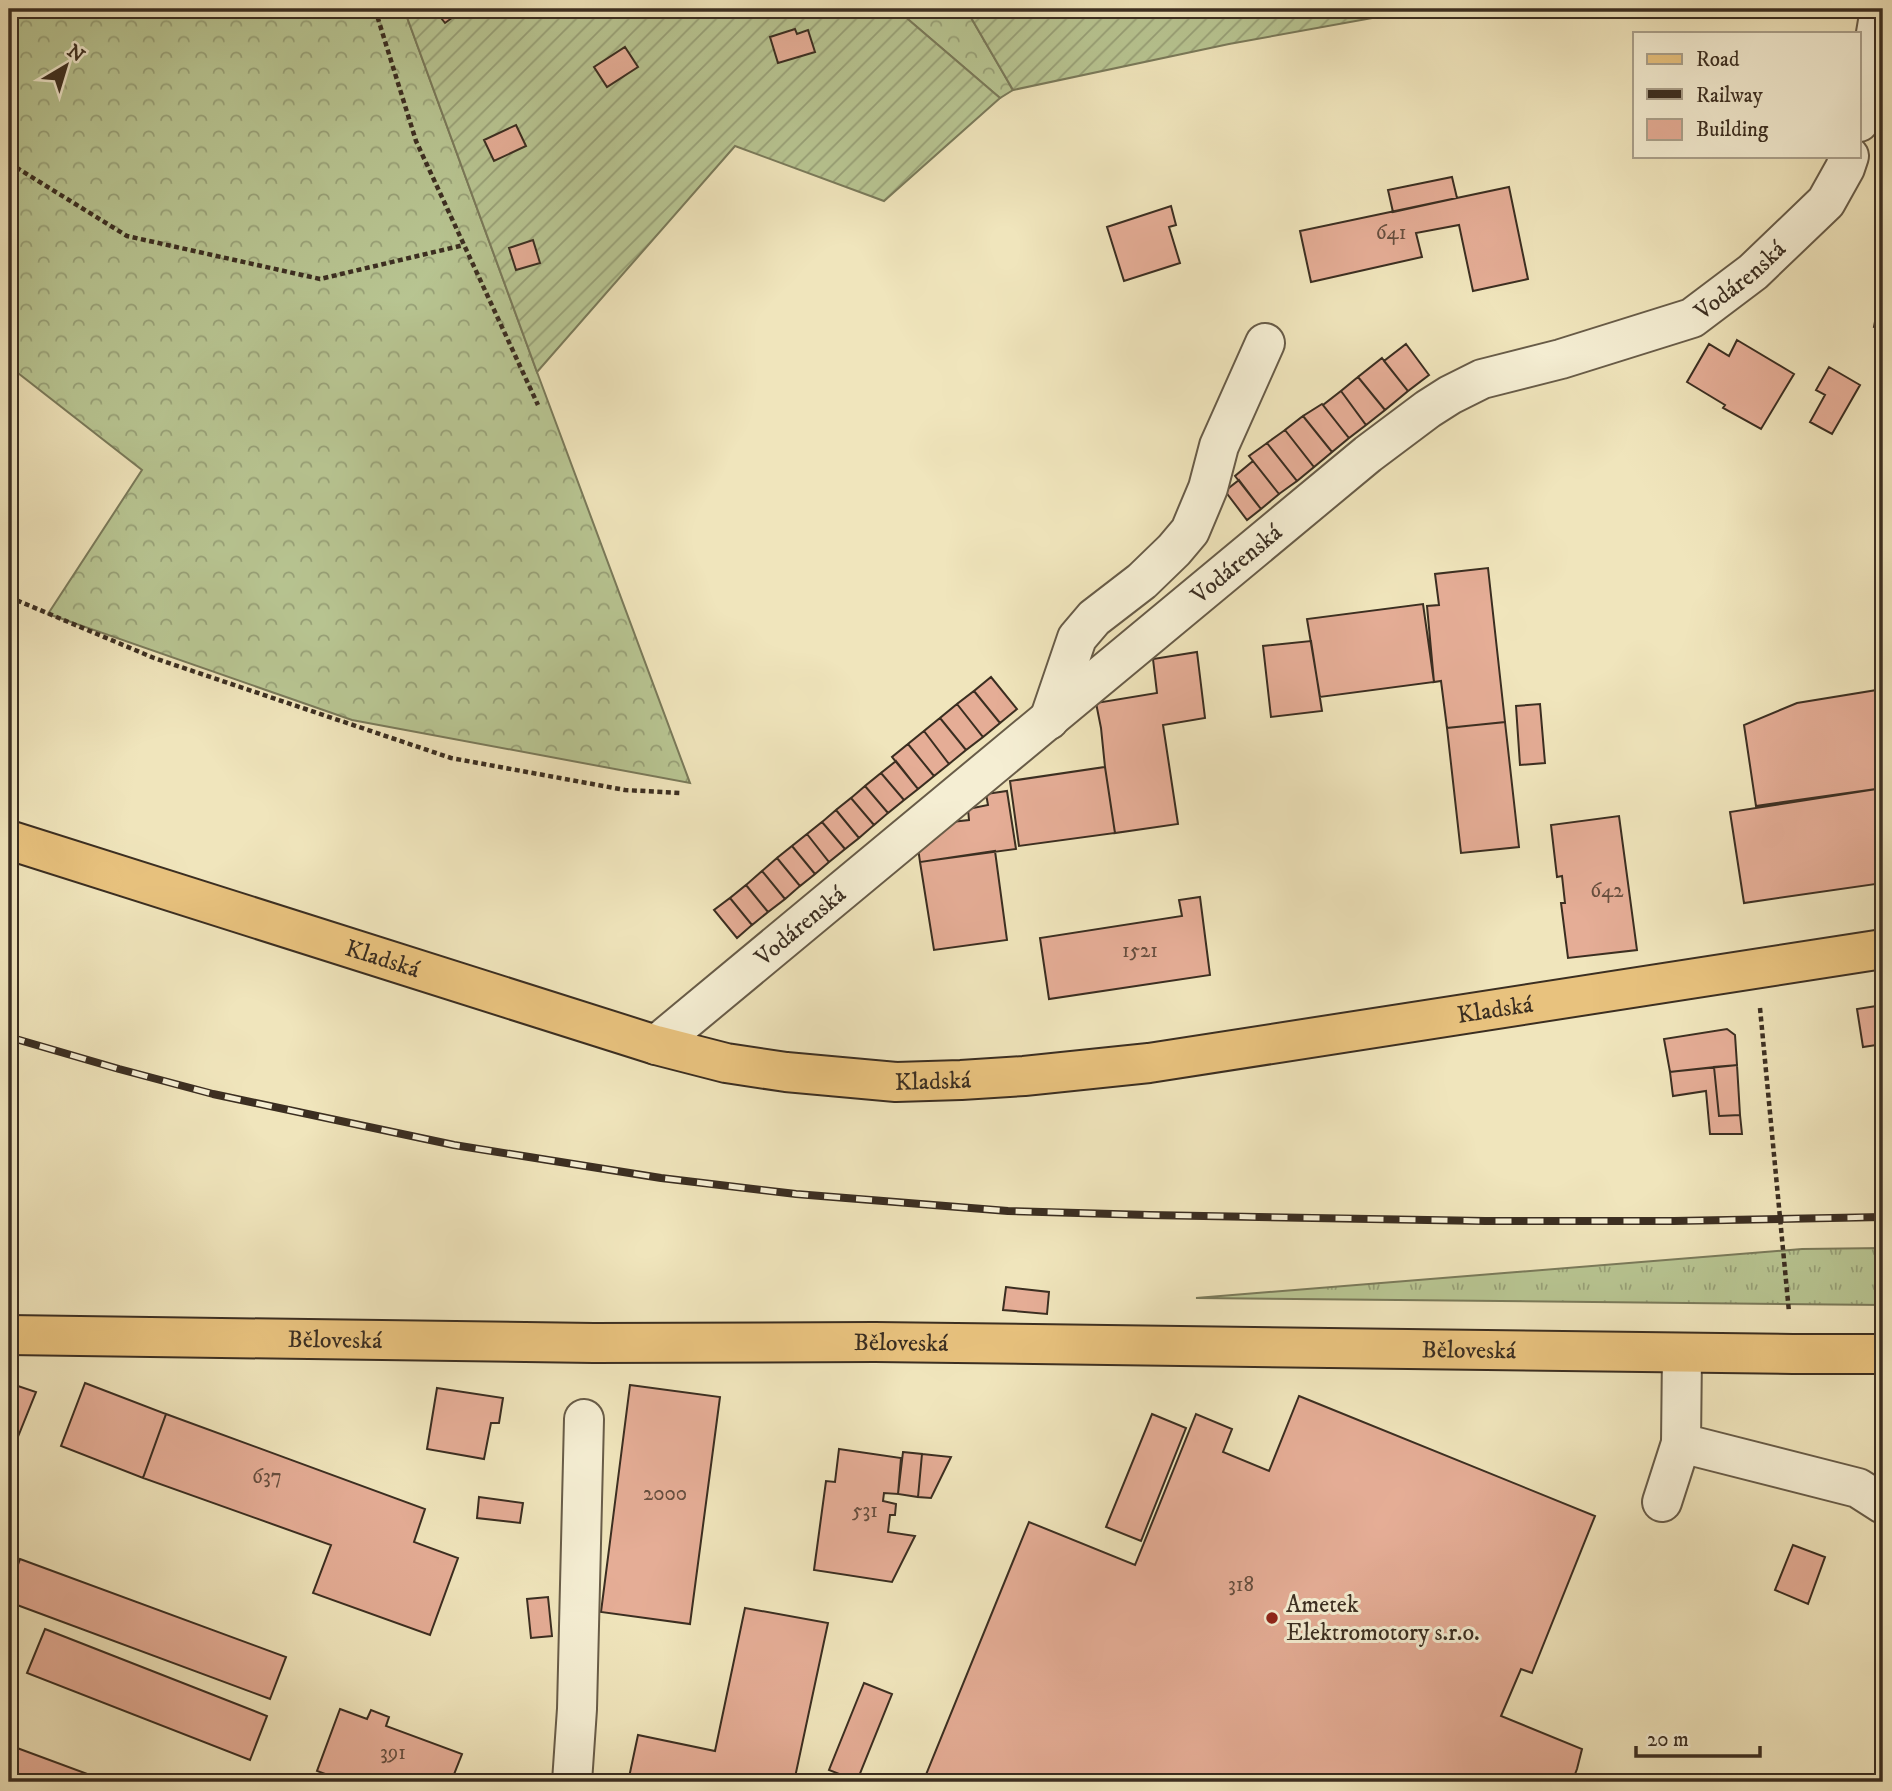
<svg xmlns="http://www.w3.org/2000/svg" width="1892" height="1791" font-family="'IM FELL DW Pica',serif">
	<style>
		.grass { fill: url(#grass-tufts); stroke: #7a7a5a; stroke-width: 2 }
		.forest { fill: url(#forest-crowns); stroke: #7a7a5a; stroke-width: 2 }
		.garden { fill: url(#garden-furrows); stroke: #7a7a5a; stroke-width: 2 }
		.building { fill: #e5ad96; stroke: #3b2e21; stroke-width: 2 }
		.lines { fill: none; stroke-linecap: round; stroke-linejoin: round }
		.minor-casing { stroke: #685c48; stroke-width: 42 }
		.major-casing { stroke: #3b2e21; stroke-width: 42 }
		.path { stroke: #3b2e21; stroke-width: 4.5; stroke-dasharray: 5 3.5; stroke-linecap: butt }
		.minor { stroke: #f5eed3; stroke-width: 38 }
		.major { stroke: #e8c27e; stroke-width: 38 }
		.rail-casing { stroke: #3b2e21; stroke-width: 8 }
		.rail { stroke: #f5eed3; stroke-width: 5; stroke-dasharray: 16; stroke-linecap: butt }
		.poi-dot { fill: #8f2418; stroke: #f5eed3; stroke-width: 2.5 }
		.labels { text-anchor: middle; stroke-width: 6; stroke-linejoin: round; paint-order: stroke }
		.number-label { font-size: 21px; fill: #664e3e }
		.street-label { font-size: 24px; fill: #3b2e21; stroke: #f5eed3 }
		.poi-label { font-size: 24px; fill: #3b2e21; stroke: #f5eed3; text-anchor: start }
	</style>
	<defs>
		<pattern id="grass-tufts" width="24" height="20" patternUnits="userSpaceOnUse" patternTransform="scale(1.75)"><rect width="24" height="20" fill="#b8c592"/><path d="M3 7l-1-3M5 7V3M7 7l1-3M15 17l-1-3M17 17v-4M19 17l1-3" fill="none" stroke="#97a077"/></pattern>
		<pattern id="forest-crowns" width="20" height="18" patternUnits="userSpaceOnUse" patternTransform="scale(1.75)"><rect width="20" height="18" fill="#b8c592"/><path d="M2 6a3 3 0 1 1 6 0M12 15a3 3 0 1 1 6 0" fill="none" stroke="#97a077"/></pattern>
		<pattern id="garden-furrows" width="10" height="10" patternUnits="userSpaceOnUse" patternTransform="scale(1.75)"><rect width="10" height="10" fill="#b8c592"/><path d="M-1 1l2-2M0 10L10 0M9 11l2-2" fill="none" stroke="#97a077"/></pattern>
	</defs>
	<rect width="100%" height="100%" fill="#f0e5bc"/>
	<filter id="stains"><feTurbulence type="fractalNoise" baseFrequency=".00286" numOctaves="4"/><feColorMatrix values="0 0 0 0 .2 0 0 0 0 .09 0 0 0 0 .02 0 0 0 .5 -.17"/></filter>
	<radialGradient id="worn" r=".72"><stop offset=".6" stop-color="#630" stop-opacity="0"/><stop offset="1" stop-color="#630" stop-opacity=".3"/></radialGradient>
	<path class="grass" d="M1883,1248V1305L1196,1298L1802,1249Z"/>
	<path class="forest" d="M9,9H404L537,372L690,783L352,720L48,614L142,470L9,366Z
		M896,9H966L1013,90L1000,98Z"/>
	<path class="garden" d="M404,9H896L1000,98L884,201L735,146L537,372Z
		M966,9H1422L1229,44L1013,90Z"/>
	<path class="building" d="M434,9H462L463,10L445,23Z
		M795,29L797,34L808,30L815,52L778,63L770,37Z
		M625,47L638,67L607,87L594,67Z
		M516,125L526,146L494,161L484,140Z
		M1452,177L1457,198L1393,212L1388,190Z
		M1509,187L1528,279L1473,291L1459,225L1416,233L1422,257L1311,282L1300,231Z
		M1171,206L1176,225L1169,227L1180,263L1124,281L1107,227Z
		M533,240L540,263L516,270L509,248Z
		M1881,290L1883,291V328L1874,327Z
		M1737,340L1794,374L1761,429L1723,408L1725,405L1687,382L1709,344L1729,356Z
		M1406,344L1429,375L1408,391L1384,361Z
		M1382,358L1408,391L1385,410L1358,377Z
		M1829,367L1860,385L1832,434L1810,422L1825,395L1816,390Z
		M1358,377L1385,410L1366,425L1341,391Z
		M1341,391L1366,425L1349,438L1323,405Z
		M1322,404L1349,438L1332,452L1303,416Z
		M1303,416L1332,452L1314,467L1285,430Z
		M1285,430L1314,467L1297,481L1267,443Z
		M1267,443L1297,481L1279,494L1249,456Z
		M1253,461L1279,494L1261,509L1235,476Z
		M1239,480L1261,509L1247,520L1225,491Z
		M1488,568L1505,722L1447,728L1441,681L1434,682L1427,606L1439,605L1435,574Z
		M1423,604L1434,682L1320,697L1307,619Z
		M1311,641L1322,711L1271,717L1263,646Z
		M1197,652L1205,718L1163,725L1178,824L1115,833L1105,767L1101,728L1096,703L1157,693L1153,659Z
		M991,677L1017,709L1000,723L974,691Z
		M1883,689V788L1756,806L1744,725L1797,703Z
		M974,691L1000,723L983,737L957,704Z
		M957,704L983,737L966,750L940,718Z
		M1540,704L1545,763L1520,765L1516,706Z
		M940,718L966,750L949,764L924,731Z
		M1505,722L1519,847L1461,853L1447,728Z
		M924,731L949,764L934,776L908,744Z
		M908,744L934,776L918,789L892,757Z
		M896,761L918,789L904,800L881,773Z
		M1105,767L1115,833L1019,846L1010,781Z
		M881,773L904,800L888,813L865,786Z
		M865,786L888,813L874,825L851,798Z
		M1883,788V883L1744,903L1730,812Z
		M1007,791L1016,849L920,862L918,848L951,822L969,820L968,809L988,805L986,794Z
		M851,798L874,825L859,838L836,810Z
		M836,810L859,838L845,849L822,822Z
		M1619,816L1637,950L1568,958L1561,903H1565L1562,876L1557,877L1551,825Z
		M822,822L845,849L829,862L807,834Z
		M807,834L829,862L815,874L792,846Z
		M792,846L815,874L800,886L777,858Z
		M995,851L1007,940L934,950L920,862Z
		M777,858L800,886L785,899L762,871Z
		M762,871L785,899L768,912L746,885Z
		M746,885L768,912L752,925L730,898Z
		M1200,897L1210,975L1049,999L1040,938L1182,916L1179,900Z
		M730,898L752,925L737,938L714,910Z
		M1883,1005V1044L1863,1047L1857,1009Z
		M1727,1029L1735,1035L1737,1065L1670,1072L1664,1039Z
		M1737,1065L1740,1115L1719,1116L1714,1067Z
		M1714,1067L1719,1116L1740,1115L1742,1134H1710L1706,1091L1673,1096L1670,1072Z
		M1006,1287L1049,1292L1047,1314L1003,1310Z
		M9,1383L36,1392L9,1459Z
		M85,1383L166,1414L143,1478L61,1446Z
		M630,1385L720,1397L690,1624L601,1612Z
		M437,1388L503,1398L499,1423H491L484,1459L427,1449Z
		M1299,1396L1595,1516L1532,1673L1521,1669L1501,1716L1582,1749L1577,1769L1572,1782H923L1029,1522L1135,1565L1196,1414L1232,1429L1223,1452L1269,1471Z
		M166,1414L425,1509L414,1542L458,1558L430,1635L313,1593L331,1545L143,1478Z
		M1152,1414L1186,1428L1141,1541L1106,1527Z
		M839,1449L901,1458L898,1494L884,1493L883,1501L896,1504L895,1515H890L888,1532L915,1536L892,1582L814,1570L826,1481L835,1482Z
		M903,1452L922,1454L918,1497L898,1494Z
		M922,1454L951,1457L931,1498L918,1497Z
		M479,1497L523,1503L520,1523L477,1518Z
		M1793,1545L1825,1557L1808,1604L1775,1590Z
		M20,1559L286,1657L270,1699L9,1602V1590Z
		M548,1597L552,1636L531,1638L527,1599Z
		M745,1608L828,1623L794,1782H628L638,1735L715,1751Z
		M45,1629L267,1716L250,1760L27,1673Z
		M864,1683L892,1694L857,1781L829,1770Z
		M340,1709L367,1719L371,1710L389,1717L386,1726L462,1754L451,1782H347L317,1771Z
		M9,1745L109,1782H9Z"/>
	<g class="lines">
		<g class="minor-casing">
			<g id="minor">
				<path d="M1859,122L1864,105L1880,9"/>
				<path d="M1049,720L1077,638L1094,618L1142,581L1174,550L1190,531L1208,488L1219,446L1265,343"/>
				<path id="s1" d="M656,1045L1368,454L1428,409L1450,395L1482,379L1561,359L1692,318L1753,272L1826,202L1845,168L1849,156"/>
				<path d="M1682,1353L1681,1443L1858,1488L1883,1504"/>
				<path d="M1662,1502L1681,1443"/>
				<path d="M572,1782L577,1709L584,1419"/>
			</g>
		</g>
		<g class="major-casing">
			<g id="major">
				<path id="s2" d="M9,840L656,1045L726,1063L786,1072L896,1082L961,1080L1024,1076L1149,1063L1883,949"/>
				<path id="s3" d="M9,1335L594,1343L875,1342L1793,1354H1883"/>
			</g>
		</g>
		<path class="path" d="M375,9L416,141L538,405
			M9,163L127,236L320,279L464,245
			M9,597L154,658L451,758L625,790L680,793
			M1760,1008L1789,1312"/>
		<use href="#minor" class="minor"/>
		<use href="#major" class="major"/>
		<g class="rail-casing">
			<path id="rail" d="M9,1037L119,1069L213,1094L454,1145L661,1178L796,1194L1008,1211L1149,1215L1485,1221H1674L1883,1217"/>
		</g>
		<use href="#rail" class="rail"/>
	</g>
	<circle class="poi-dot" cx="1272" cy="1618" r="7"/>
	<g class="labels">
		<g class="number-label">
			<text x="1391" y="239">641</text>
			<text x="1607" y="897">642</text>
			<text x="1140" y="957">1521</text>
			<text x="267" y="1483">637</text>
			<text x="665" y="1500">2000</text>
			<text x="865" y="1517">531</text>
			<text x="1241" y="1591">318</text>
			<text x="393" y="1759">391</text>
		</g>
		<g class="street-label">
			<text dy="8" stroke="none"><textPath href="#s1" startOffset="1342">Vodárenská</textPath></text>
			<text dy="8" stroke="none"><textPath href="#s1" startOffset="754">Vodárenská</textPath></text>
			<text dy="8" stroke="none"><textPath href="#s1" startOffset="187">Vodárenská</textPath></text>
			<text dy="8" stroke="none"><textPath href="#s2" startOffset="392">Kladská</textPath></text>
			<text dy="8" stroke="none"><textPath href="#s2" startOffset="1526">Kladská</textPath></text>
			<text dy="8" stroke="none"><textPath href="#s2" startOffset="959">Kladská</textPath></text>
			<text dy="8" stroke="none"><textPath href="#s3" startOffset="326">Běloveská</textPath></text>
			<text dy="8" stroke="none"><textPath href="#s3" startOffset="892">Běloveská</textPath></text>
			<text dy="8" stroke="none"><textPath href="#s3" startOffset="1460">Běloveská</textPath></text>
		</g>
		<g class="poi-label">
			<text x="1286" y="1612">Ametek<tspan x="1286" dy="28">Elektromotory s.r.o.</tspan></text>
		</g>
	</g>
	<rect width="1892" height="1791" fill="none" stroke="#f0e5bc" stroke-width="35"/>
	<rect x="10" y="10" width="1871" height="1770" fill="none" stroke="#3b2e21" stroke-width="3.5"/>
	<rect x="18" y="18" width="1857" height="1756" fill="none" stroke="#3b2e21" stroke-width="2"/>
	<rect x="1633" y="32" width="228" height="126" fill="#f5eed3" stroke="#aba18c" stroke-width="2"/>
	<rect x="1647" y="54" width="35" height="10" fill="#e8c27e" stroke="#aba18c" stroke-width="2"/>
	<text x="1696" y="66" font-size="21" fill="#3b2e21">Road</text>
	<rect x="1647" y="89" width="35" height="10" fill="#3b2e21" stroke="#aba18c" stroke-width="2"/>
	<text x="1696" y="102" font-size="21" fill="#3b2e21">Railway</text>
	<rect x="1647" y="119" width="35" height="21" fill="#e5ad96" stroke="#aba18c" stroke-width="2"/>
	<text x="1696" y="136" font-size="21" fill="#3b2e21">Building</text>
	<g transform="translate(66 66) rotate(38)" stroke="#f5eed3" stroke-width="5" paint-order="stroke">
	<path d="M0-5L12 26L0 18L-12 26Z" fill="#3b2e21"/>
	<text y="-10" font-size="19" font-weight="bold" text-anchor="middle" fill="#3b2e21">N</text>
	</g>
	<path d="M1636 1746v10h124v-10" fill="none" stroke="#3b2e21" stroke-width="3.5"/>
	<text x="1647" y="1746" font-size="21" fill="#3b2e21" stroke="#f5eed3" stroke-width="5" paint-order="stroke">20 m</text>
	<rect width="100%" height="100%" filter="url(#stains)"/>
	<rect width="100%" height="100%" fill="url(#worn)"/>
</svg>
